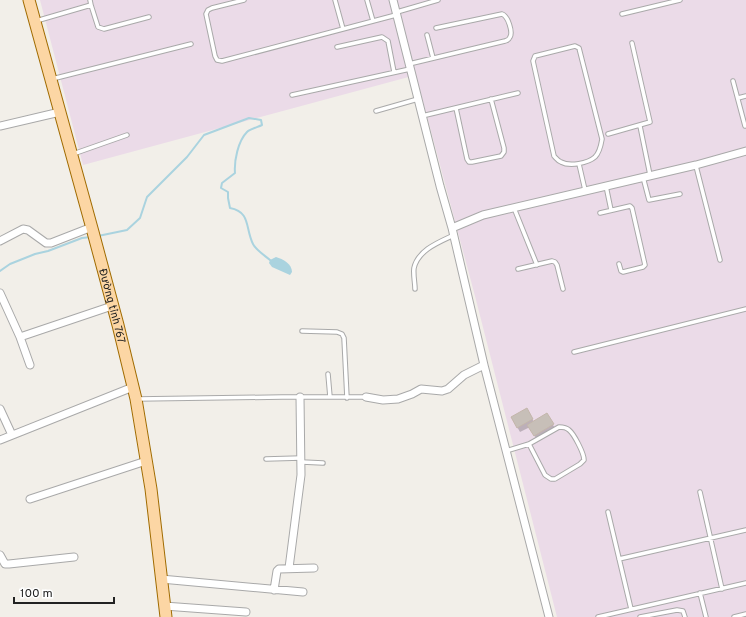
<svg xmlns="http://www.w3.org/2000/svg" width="746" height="617" font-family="Overpass,sans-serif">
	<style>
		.industrial { fill: #ebdbe8 }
		.water { fill: #aad3df }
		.shadow { fill: #0003 }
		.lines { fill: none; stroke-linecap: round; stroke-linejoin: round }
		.stream { stroke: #aad3df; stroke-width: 2 }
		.building { fill: #c7bfb8; stroke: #c4b6ab }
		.service-casing { stroke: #a9a9a9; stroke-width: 5.5 }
		.minor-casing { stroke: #a9a9a9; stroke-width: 9 }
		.primary-casing { stroke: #a06b00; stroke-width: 13 }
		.service { stroke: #fff; stroke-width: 3.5 }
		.minor { stroke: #fff; stroke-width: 7 }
		.primary { stroke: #fcd6a4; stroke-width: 11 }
		.labels { text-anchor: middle; stroke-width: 4; stroke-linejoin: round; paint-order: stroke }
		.street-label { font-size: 11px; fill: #222; stroke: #fff }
	</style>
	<rect width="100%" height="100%" fill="#f2efe9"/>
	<path class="industrial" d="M40,0H746V617H557L475,296L416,75L83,165Z"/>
	<path class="water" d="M276,257C283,259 292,264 292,272L290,275L272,267L269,263L270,260Z"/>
	<path class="shadow" d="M526,409L534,422L547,415L556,430L537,440L530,427L520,432L512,418Z"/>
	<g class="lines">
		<path class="stream" d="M98,236L127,230L140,218L147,197L187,157L204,135L249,118L261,120L262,125C258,127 250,129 247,132C238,141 234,161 235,173L222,183L221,188L228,192V198L230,208C251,212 245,228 253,244C256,250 264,255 270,260
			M0,271L10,264L35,254L48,251L82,238L91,237"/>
	</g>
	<path class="building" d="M527,408L533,419L517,428L511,417Z
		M547,413L554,424L534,436L527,425Z"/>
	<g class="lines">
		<g class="service-casing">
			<path id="service" d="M244,0L212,8L208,10L206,14L215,56L217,60L222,61L396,15
				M335,0L343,29
				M367,0L373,21
				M91,5L98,27L104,29L149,17
				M397,12L438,0
				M622,14L680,0
				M36,21L91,5L90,0
				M427,35L433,58
				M575,46L579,48L602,139C601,145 600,152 595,157C588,163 570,167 561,162C558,161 556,158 554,156L533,61L535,56Z
				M337,47L382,37L388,41L394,72
				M409,64L505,41C508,40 509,40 510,37C513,32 508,16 502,14L436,28
				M52,79L191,44
				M733,81L745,126
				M292,95L410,69
				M738,98L746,96
				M456,108L467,159L469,162H472L501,156L504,152V148L491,99
				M376,111L418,99
				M422,116L518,93
				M640,126L650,175
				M608,134L650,122L632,43
				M73,154L127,135
				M579,164L585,190
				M696,166L720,260
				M643,177L649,200L680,194
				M606,186L611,210
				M514,208L537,265
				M600,213L630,206L632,208L645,265L643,267L623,272L621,271L619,264
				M518,269L552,261L555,262L557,265L563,289
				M415,289C415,283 413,274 414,268C418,250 439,242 454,235
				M302,331L337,332L342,334L344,338L347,398
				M574,352L746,309
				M328,374L330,397
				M137,399L282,397H366
				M506,451L529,444L559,427C563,427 566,427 569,430C574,434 584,453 584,460L580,464L555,479H551L545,475L529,444
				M266,459L301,458
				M302,462L323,463
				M700,492L722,589
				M608,512L631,609
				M619,559L746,530
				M700,593L706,617
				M598,617L746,583
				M640,617L677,610L683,611L685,617
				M734,617L746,614"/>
		</g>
		<g class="minor-casing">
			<path id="minor" d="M393,0L440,186L452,228L483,215L696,165L746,151
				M0,126L60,112
				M452,228L484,365L549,617
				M0,241L23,229L28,230L46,243H51L92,227
				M0,293L20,337
				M30,365L20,337L112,306
				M366,397L383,400L398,399L412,394L421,389L442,391L448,389L464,375L484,365
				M0,409L12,435
				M0,440L133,387
				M30,499L146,461
				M0,555L5,564H9L74,557
				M289,568L301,475L300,397
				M161,579L303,592
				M274,590L277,571L279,569L314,568
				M164,606L246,612"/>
		</g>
		<g class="primary-casing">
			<g id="primary">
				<path id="s1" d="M29,0L93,232L118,325L136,399L151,489L166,617"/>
			</g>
		</g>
		<use href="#service" class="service"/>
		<use href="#minor" class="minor"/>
		<use href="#primary" class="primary"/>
	</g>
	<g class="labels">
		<g class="street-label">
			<text dy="4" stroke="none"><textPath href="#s1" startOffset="317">Đường tỉnh 767</textPath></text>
		</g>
	</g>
	<path d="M14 597v6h100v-6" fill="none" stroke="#222222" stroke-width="2"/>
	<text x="20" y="597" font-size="12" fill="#222222" stroke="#ffffff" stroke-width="3" paint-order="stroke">100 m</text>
</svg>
